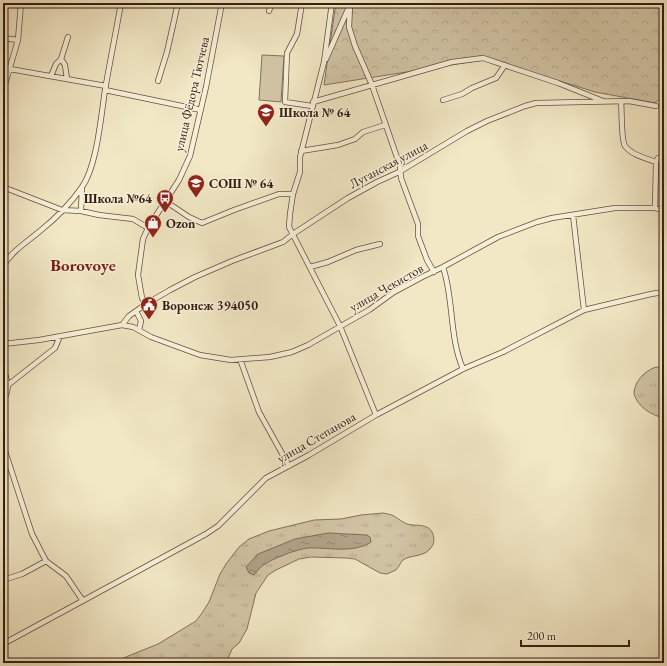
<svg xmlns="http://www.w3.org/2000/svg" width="667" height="666" font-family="'EB Garamond',serif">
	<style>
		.forest { fill: url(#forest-crowns); stroke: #84715c }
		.park { fill: url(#park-tufts); stroke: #84715c }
		.garden { fill: #d2c5a6; stroke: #84715c }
		.water { fill: url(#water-ripples); stroke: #806d58 }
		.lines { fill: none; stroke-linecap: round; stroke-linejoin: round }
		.minor-casing { stroke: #65503e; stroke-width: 6 }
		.minor { stroke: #f7f0d9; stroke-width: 4.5 }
		.labels { text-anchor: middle; stroke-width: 3; stroke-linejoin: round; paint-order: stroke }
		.street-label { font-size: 13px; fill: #361d11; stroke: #f7f0d9 }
		.poi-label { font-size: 13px; font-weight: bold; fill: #361d11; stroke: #f7f0d9; text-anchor: start }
		.district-label { font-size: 17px; font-weight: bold; fill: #7a1f14; stroke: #f7f0d9 }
	</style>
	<defs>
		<pattern id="forest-crowns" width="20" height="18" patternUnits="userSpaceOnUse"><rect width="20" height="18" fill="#d2c5a6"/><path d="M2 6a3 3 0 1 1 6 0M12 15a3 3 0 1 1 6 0" fill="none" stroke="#b5a98e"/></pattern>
		<pattern id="park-tufts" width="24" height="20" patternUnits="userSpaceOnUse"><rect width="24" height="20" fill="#d2c5a6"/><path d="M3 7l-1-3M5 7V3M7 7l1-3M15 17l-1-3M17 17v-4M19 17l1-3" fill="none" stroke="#b5a98e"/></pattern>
		<pattern id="water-ripples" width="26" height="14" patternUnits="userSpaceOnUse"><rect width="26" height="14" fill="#b2a388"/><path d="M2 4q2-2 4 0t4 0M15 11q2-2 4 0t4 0" fill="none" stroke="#92846e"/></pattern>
	</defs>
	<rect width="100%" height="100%" fill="#f2e8c5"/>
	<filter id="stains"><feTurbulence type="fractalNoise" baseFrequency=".005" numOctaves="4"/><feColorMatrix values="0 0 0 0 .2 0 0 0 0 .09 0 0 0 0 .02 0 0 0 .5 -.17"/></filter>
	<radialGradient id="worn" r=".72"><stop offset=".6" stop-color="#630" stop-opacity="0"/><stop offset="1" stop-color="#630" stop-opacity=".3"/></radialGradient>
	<path class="forest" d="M336,3H664V98L662,97L655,103L595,92L489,59L324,85Z"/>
	<path class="park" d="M656,367L664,368V418C651,415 638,407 634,394C634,382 644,371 656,367Z
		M383,513C396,515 394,517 405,523C414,528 432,520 434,539C434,544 432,547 429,550C422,557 410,555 403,560C400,563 399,567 396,570L387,574L380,573L355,559L346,558L311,557L299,559L276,570L268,575L256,593L247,629L239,643L232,649L226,663H111L158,644L196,621L202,613L209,602L220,574L226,564L239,547L249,539L269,531L314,520L341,519L361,515Z"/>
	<path class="garden" d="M262,55L284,56L281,102L259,100Z"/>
	<path class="water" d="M328,533L367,535L370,537L371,542C352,554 328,547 308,548C297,549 271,559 262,566C259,568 257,572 254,575L249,573L246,567L258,554L295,539Z"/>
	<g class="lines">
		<g class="minor-casing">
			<path id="minor" d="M302,3L297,34L287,53L285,102L312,106
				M332,3L324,62L300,157V172L293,194L290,214L289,227L340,326L376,415
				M350,5L349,27L355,46L372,85L400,166L401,178L418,224V236L427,260L434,272
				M269,11L272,3
				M3,38L18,40
				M61,59L68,37
				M326,59L349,7
				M10,69L106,86
				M51,76L56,64L61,59L65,65L67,79
				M158,81L167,52L178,3
				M105,90L201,110
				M3,91L18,40L21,3
				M443,100L462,94L472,88L496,78L505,65
				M621,101C622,110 621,140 625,146C632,155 645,158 656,162L658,158H664
				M313,102L452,62L483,58L558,83L603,101
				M301,151L338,145L355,139L363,132L385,125
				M3,187L62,210L81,211L99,215L133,219L148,228
				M165,201L189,217L202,223L234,210L279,194H293
				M655,208L656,162
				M81,211L82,188
				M573,215L584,310
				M3,266C12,251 27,242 40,231C55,219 71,203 82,187C97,166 101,116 105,90C110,61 116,32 121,3
				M310,267L328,262L356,250L380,244
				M443,267C454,300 449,336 463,369
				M146,304L170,290L195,277L232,261L283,242L293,234L348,198L377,182L399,172L467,131L487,121L525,106L536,103L629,101L656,106
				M136,311L141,321L139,330
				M122,325L133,327L151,337L200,355L231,360L270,357L292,352L308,345L369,310L394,292L422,277L443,267L498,237L537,222L552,218L615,208H655L664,210
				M3,344L39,340L122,325L129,316L146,304L142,298L138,275L143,239L148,228L179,180L190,156L206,87L222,3
				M240,359L259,412L289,466
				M3,366L8,385L55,348L60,336
				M3,402L7,392L8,385
				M3,445L32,534L46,561L22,574L3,580
				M46,561L66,576L83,601
				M3,644L206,534L218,526L266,478L309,455L376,415L463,369L503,352L584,310L651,294L664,292"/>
		</g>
		<use href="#minor" class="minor"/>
	</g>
	<defs>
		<g id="school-pin" transform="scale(0.9)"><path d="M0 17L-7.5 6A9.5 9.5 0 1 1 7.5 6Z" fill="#8f2418" stroke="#f7f0d9"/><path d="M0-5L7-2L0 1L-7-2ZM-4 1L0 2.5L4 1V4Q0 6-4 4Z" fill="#fff"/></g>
		<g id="bus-pin" transform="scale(0.9)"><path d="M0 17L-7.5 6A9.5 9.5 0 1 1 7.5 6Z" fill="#8f2418" stroke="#f7f0d9"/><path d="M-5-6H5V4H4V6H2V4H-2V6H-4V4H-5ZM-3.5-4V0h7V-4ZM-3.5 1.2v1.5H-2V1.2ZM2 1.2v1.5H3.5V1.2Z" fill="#fff"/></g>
		<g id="shop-pin" transform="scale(0.9)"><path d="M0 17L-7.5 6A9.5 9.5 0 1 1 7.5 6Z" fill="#8f2418" stroke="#f7f0d9"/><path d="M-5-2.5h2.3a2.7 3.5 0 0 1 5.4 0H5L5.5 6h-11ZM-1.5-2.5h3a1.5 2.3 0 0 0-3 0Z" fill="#fff"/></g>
		<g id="civic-pin" transform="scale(0.9)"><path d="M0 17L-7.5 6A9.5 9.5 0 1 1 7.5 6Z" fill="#8f2418" stroke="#f7f0d9"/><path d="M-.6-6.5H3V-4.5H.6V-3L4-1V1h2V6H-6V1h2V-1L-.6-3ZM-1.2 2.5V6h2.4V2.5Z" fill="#fff"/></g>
	</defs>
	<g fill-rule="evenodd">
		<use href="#school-pin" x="266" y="112"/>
		<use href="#school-pin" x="196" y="183"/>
		<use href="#bus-pin" x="165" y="198"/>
		<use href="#shop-pin" x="153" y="223"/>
		<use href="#civic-pin" x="149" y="305"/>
	</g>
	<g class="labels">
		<g class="street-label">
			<text transform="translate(191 94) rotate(-77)" y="5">улица Фёдора Тютчева</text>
			<text transform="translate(388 164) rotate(-28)" y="5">Луганская улица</text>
			<text transform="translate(386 287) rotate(-30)" y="5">улица Чекистов</text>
			<text transform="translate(316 437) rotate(-30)" y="5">улица Степанова</text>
		</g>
		<g class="poi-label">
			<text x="279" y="117">Школа № 64</text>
			<text x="209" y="188">СОШ № 64</text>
			<text x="152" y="203" text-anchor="end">Школа №64</text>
			<text x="166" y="228">Ozon</text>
			<text x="162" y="310">Воронеж 394050</text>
		</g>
		<g class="district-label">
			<text x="83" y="271">Borovoye</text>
		</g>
	</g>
	<rect width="667" height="666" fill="none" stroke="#f2e8c5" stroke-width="16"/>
	<rect x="4" y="4" width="659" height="658" fill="none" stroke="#361d11" stroke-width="2"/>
	<rect x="8" y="8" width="651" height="650" fill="none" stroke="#361d11"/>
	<path d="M521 640v6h108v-6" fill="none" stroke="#361d11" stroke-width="2"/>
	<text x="527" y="640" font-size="12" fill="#361d11" stroke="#f7f0d9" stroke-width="3" paint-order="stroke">200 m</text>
	<rect width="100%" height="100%" filter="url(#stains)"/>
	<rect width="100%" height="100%" fill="url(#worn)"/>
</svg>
